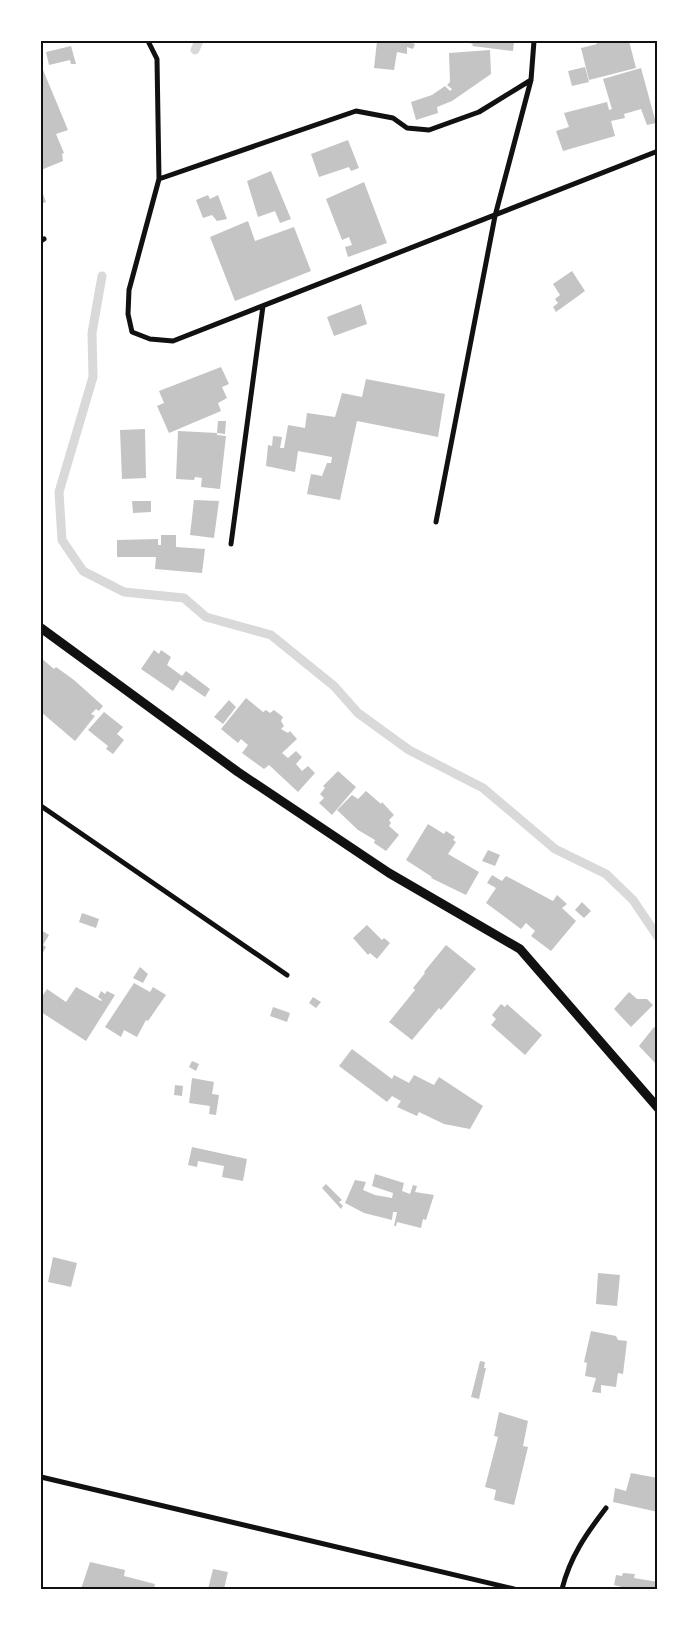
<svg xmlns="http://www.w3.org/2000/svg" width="699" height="1630" font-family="Raleway,sans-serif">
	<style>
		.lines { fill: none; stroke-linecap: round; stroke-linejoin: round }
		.stream { stroke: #d9d9d9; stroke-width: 9 }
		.building { fill: #c4c4c4 }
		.minor { stroke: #111; stroke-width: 5 }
		.tertiary { stroke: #111; stroke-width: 9 }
		.neatline { fill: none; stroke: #111; stroke-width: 2 }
	</style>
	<rect width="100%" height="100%" fill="#fff"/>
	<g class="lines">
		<path class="stream" d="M195,50L199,41
			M102,276L92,333L93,377L59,492L62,540L83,571L124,592L184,598L206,617L271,635L334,686L358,713L409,750L483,788L555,849L606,874L633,900L658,937"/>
	</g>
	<path class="building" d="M377,41H404L415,44L413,49L407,47V54L397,52L394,70L374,68Z
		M462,41H514L513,51L472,46L473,44Z
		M596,41H629L636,68L589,80L581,48L597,44Z
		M71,46L76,64H71L70,60L49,65L46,52Z
		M490,50L491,74L452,101L437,107L438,113L416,120L411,102L432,95L445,86L450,91L452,89L447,85L450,82L449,53Z
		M41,65L68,130L56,134L64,153L62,154L63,161L41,170Z
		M585,67L589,82L572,86L568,71Z
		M641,68L656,123L647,125L641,109L624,114L625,118L611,121L615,136L563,151L556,131L569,127L564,113L607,102L609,110L612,109L603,79Z
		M348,140L359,168L351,171L349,167L319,177L311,154Z
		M271,171L291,219L280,223L275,211L258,217L247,181Z
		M364,182L387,243L348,257L345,247L352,245L349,237L342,240L326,199Z
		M41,189L46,202L41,204Z
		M208,195L210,199L218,195L227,219L217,221L212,215L203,218L196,200Z
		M248,221L255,241L294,227L311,271L235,301L210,237Z
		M572,271L585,291L556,312L553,307L558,303L555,299L560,295L553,284Z
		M361,304L367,324L334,336L327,317Z
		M221,367L229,384L222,387L227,398L218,403L221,411L169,433L157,406L164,403L159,391Z
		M366,379L445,394L438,437L357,421L340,500L307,494L311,474L322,476L327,463H331L332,457L298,451L295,472L266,466L268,445L272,446L273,436L282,437L280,448H284L288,425L305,428L307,413L335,417L342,393L362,397Z
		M218,421H226L225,434L217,433Z
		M145,429L146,478L122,479L120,430Z
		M178,431L217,433V435L226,436L220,489L201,487L202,478L195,477L194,480L176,479Z
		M194,500L219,501L214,538L190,535Z
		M132,501H151V512L133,513Z
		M161,535H176V547L205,549L202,573L155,569L156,557H117V540L158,539V545H161Z
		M154,650L159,654L161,650L171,657L167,665L182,676L186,671L210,689L205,697L180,680L173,691L141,669Z
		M41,658L54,669L56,667L74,680L103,706L99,711L96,709L91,714L95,716L75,741L41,712Z
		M246,698L263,712L266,710L270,713L274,710L283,717L281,721L284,726L281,729L288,733L290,731L297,739L282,753L288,758L296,751L302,757L296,764L302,771L308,766L315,773L298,792L269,765L264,769L242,753L248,745L241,739L238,743L221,729Z
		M229,700L236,707L223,724L214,717Z
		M104,712L123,727L117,734L124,740L113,754L106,749L108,746L88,730Z
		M338,771L356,787L332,815L319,803L324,798L320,794L325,788L323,786Z
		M366,791L381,804L382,802L394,815L389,820L391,823L389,826L399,835L386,851L374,843L375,840L358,830L337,810L352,795L358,799Z
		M428,824L444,834L446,831L455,837L453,840L456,842L448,854L479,872L466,895L431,878L432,877L406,860Z
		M488,850L500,855L495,866L482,861Z
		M492,875L502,881L506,876L553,901L557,895L567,904L562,908L576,921L551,951L531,936L535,931L526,923L521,929L486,903L496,888L487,883Z
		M582,902L591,911L584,918L575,910Z
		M82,913L99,919L96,928L79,922Z
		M367,925L382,940L384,938L390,943L377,959L370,953L368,955L353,938Z
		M41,930L49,935L43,945L46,947L41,956Z
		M446,945L476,969L441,1010L439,1008L412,1040L389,1022L415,990L413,988L425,973L424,972Z
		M140,967L148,974L143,983L133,978Z
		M134,983L150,992L153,987L166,995L148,1021L146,1020L137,1037L124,1030L121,1037L105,1027Z
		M76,987L101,1001L102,1000L98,997L101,991L105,994L107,991L115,995L86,1041L41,1012V998L47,989L66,1002Z
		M629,992L637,999H647L653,1005L631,1027L614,1009Z
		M313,997L321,1002L316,1008L309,1003Z
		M501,1004L505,1007L507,1004L542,1035L525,1055L491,1025L496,1019L492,1015Z
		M273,1007L290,1013L287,1022L270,1016Z
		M654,1027L658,1030V1066L639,1046Z
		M352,1049L392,1079L394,1075L409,1083L414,1075L434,1085L439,1077L483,1106L470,1129L444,1124L419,1112L417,1116L397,1107L401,1101L392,1096L387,1102L339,1066Z
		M192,1061L199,1064L196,1071L189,1067Z
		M192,1078L214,1082L212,1094L219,1095L216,1115L209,1114L210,1106L189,1103Z
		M175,1085L183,1086L182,1096L174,1095Z
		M192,1147L247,1159L243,1181L222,1177L224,1166L198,1161L197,1167L188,1165Z
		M375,1174L404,1183L402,1191L410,1194L413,1185L417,1186L415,1192L434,1195L426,1220L423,1219L421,1228L397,1222L396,1226H394L397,1212H393L392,1220L364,1213L345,1203L355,1180L366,1182L363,1190L375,1195L392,1198L393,1193L372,1186Z
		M326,1184L342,1200L339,1202L343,1206L341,1209L322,1188Z
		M53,1257L77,1263L71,1287L48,1282Z
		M598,1273L620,1275L617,1306L596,1304Z
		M591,1331L616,1336L618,1340L627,1341L623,1374L618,1373L616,1387L601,1385V1393L592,1392L596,1378L585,1376L587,1363L584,1362Z
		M480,1361L485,1362L484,1368H486L479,1399L471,1397Z
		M499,1412L528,1421L523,1446L528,1447L514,1505L494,1500L496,1490L485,1487L498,1437L494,1436Z
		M631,1473L658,1478V1512L613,1502L615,1488L626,1491Z
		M90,1562L125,1570L124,1576L155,1584L154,1589H81Z
		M213,1569L228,1572L224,1589H208Z
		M623,1573L635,1574L634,1578L658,1582V1589H629L614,1585L616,1575L622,1576Z"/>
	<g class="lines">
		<path class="minor" d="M148,41L157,59L159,179L129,290L128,314L132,332L150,339L173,341L658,151
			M159,179L356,111L393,118L407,128L429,130L479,112L531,80
			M41,241L44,239
			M436,522L495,216L531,80L534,41
			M231,544L263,306
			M41,806L287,975
			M41,1477L514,1589
			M562,1589C570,1557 586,1534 606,1508"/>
		<path class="tertiary" d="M41,628L238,772L389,873L520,949L658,1108"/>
	</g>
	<rect width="699" height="1630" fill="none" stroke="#ffffff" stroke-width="85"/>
	<rect x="42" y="42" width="614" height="1546" class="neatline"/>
</svg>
